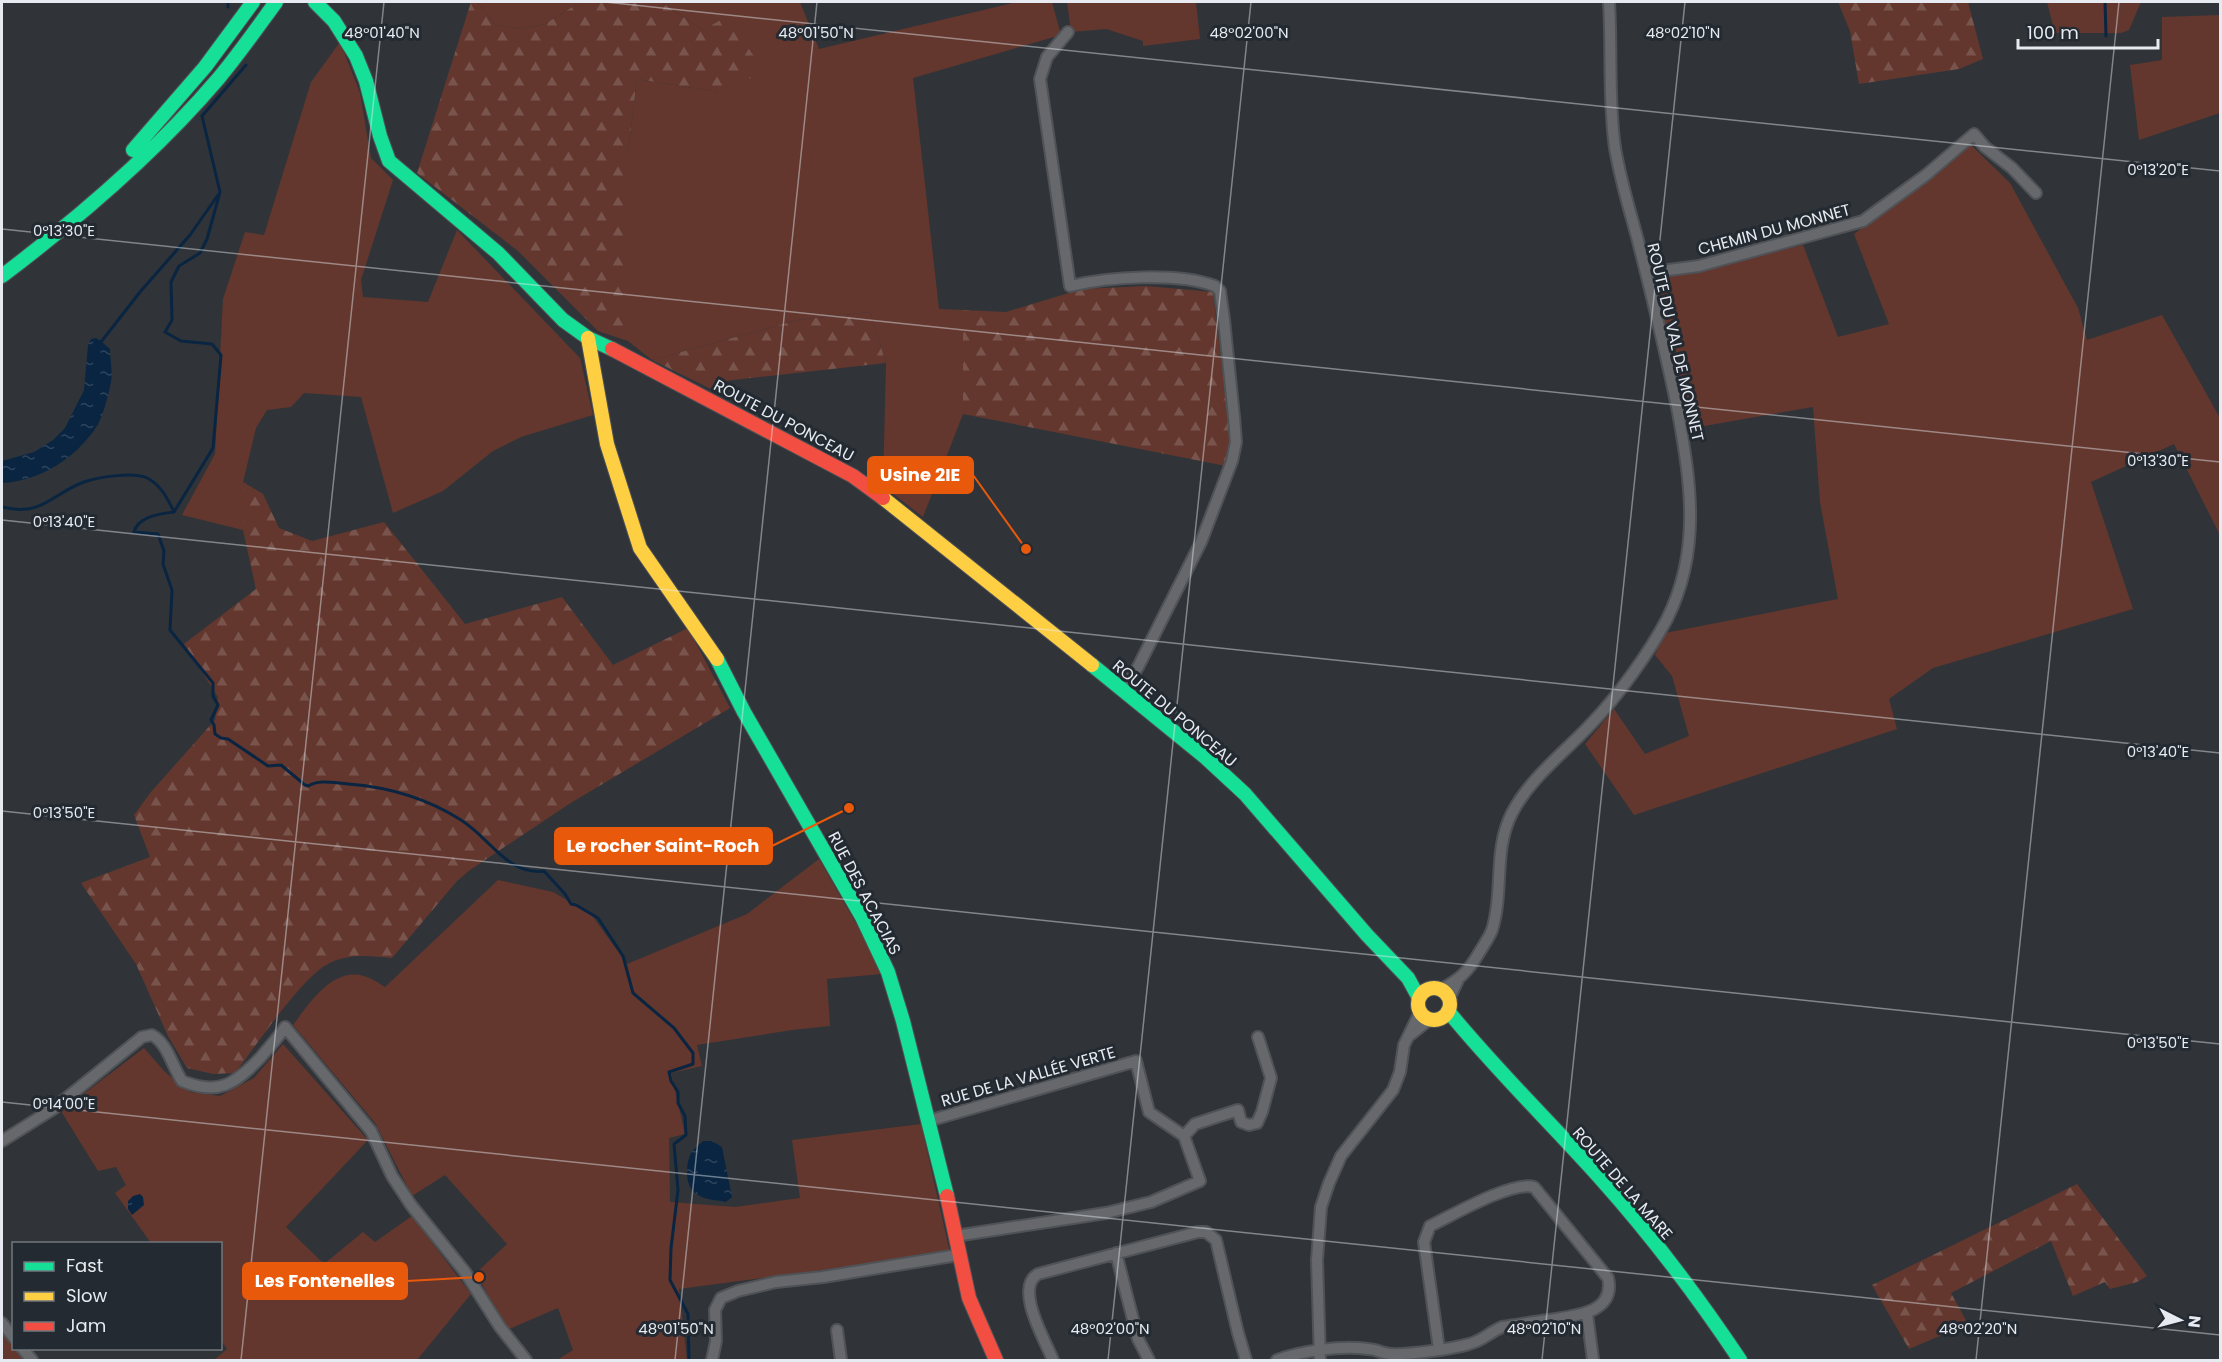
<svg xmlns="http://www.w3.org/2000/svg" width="2222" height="1362" font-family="Poppins,sans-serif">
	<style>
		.grass { fill: #63372e }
		.forest { fill: url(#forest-firs) }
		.water { fill: url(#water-ripples) }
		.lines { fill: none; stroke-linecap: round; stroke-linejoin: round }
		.stream { stroke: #0a2541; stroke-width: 3 }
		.street-casing { stroke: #4f5256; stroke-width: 14 }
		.fast-casing { stroke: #4f5256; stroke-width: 16 }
		.slow-casing { stroke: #4f5256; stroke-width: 16 }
		.jam-casing { stroke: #4f5256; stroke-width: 16 }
		.street { stroke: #66686b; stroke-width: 10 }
		.fast { stroke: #16e098; stroke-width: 14 }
		.slow { stroke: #ffcf43; stroke-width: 14 }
		.jam { stroke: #f24e42; stroke-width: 14 }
		.ticks { fill: none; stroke: #e7ebf1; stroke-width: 1.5; stroke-opacity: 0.45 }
		.labels { text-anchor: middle; stroke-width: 6; stroke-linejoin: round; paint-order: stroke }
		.street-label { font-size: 16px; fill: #e7ebf1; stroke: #232a32 }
		.ticks-label { font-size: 15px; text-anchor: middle; fill: #e7ebf1; stroke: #232a32; stroke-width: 6; stroke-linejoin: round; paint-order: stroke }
		.leader { fill: none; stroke: #e8590c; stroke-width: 2 }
		.callout-dot { fill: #e8590c; stroke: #232a32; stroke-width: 2 }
		.callout { fill: #e8590c; stroke: #e8590c; stroke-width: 2 }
		.callout-label { font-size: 18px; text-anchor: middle; font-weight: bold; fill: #fff }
	</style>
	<defs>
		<pattern id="forest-firs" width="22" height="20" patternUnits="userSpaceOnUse" patternTransform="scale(1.5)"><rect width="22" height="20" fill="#63372e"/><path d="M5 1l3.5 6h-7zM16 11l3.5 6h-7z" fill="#79544d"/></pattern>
		<pattern id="water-ripples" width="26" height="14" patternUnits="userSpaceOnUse" patternTransform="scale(1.5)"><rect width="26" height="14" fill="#0a2541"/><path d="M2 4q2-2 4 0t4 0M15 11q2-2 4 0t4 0" fill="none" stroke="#2e455d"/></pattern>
	</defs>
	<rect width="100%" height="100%" fill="#303438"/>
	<path class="grass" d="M477,2H580L545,24L521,29L496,25Z
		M661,2H800L819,49L1017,2H1052L1061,35L913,78L939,309L963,310V414L923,517L883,486L886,363L870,312L798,320L652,360L628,341V152L637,79L719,92L703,30Z
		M1067,2H1196L1200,39L1143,46V41L1106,29L1071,32Z
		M2047,2H2141L2129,30L2121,33H2055Z
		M2220,15V113L2139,140L2130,65L2162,60V17Z
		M340,42L360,93L371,158L393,180L361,280L363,297L428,302L457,230L580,358L593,415L521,437L493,451L443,491L393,513L361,397L304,393L291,407L267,410L256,428L243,482V530L182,515L215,454L223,299L245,232L264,235L311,82Z
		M1971,145L2010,183L2078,308L2087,340L2162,315L2220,418V535L2174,444L2091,482L2133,609L1933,668L1889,699L1897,729L1634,815L1585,744L1614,709L1645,754L1689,736L1672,676L1655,655L1665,633L1838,599L1820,502L1813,407L1687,429L1657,287L1663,278L1803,245L1838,337L1889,324L1854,234Z
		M819,859L870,948L881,974L827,979L830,1026L792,1030L697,1045L702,1066L671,1073L685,1134L669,1138L670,1202L735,1207L800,1198L792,1140L921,1124L950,1253L679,1289L687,1360H557L573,1350L558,1308L507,1330L476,1273L507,1244L445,1175L412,1196L375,1123L293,1025C309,1004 332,967 364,976C371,978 379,983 385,987L498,880L553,892L591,914L627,964L747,914Z
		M283,1044L368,1140L286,1227L324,1264L363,1232L375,1242L412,1216L471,1294L417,1360H214L227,1349L221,1340L220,1244L151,1243L115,1193L126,1185L116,1167L98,1171L61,1111L144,1048L165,1072L190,1092L220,1096L254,1078Z
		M2,1315L13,1329L14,1348L30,1349L40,1360H2Z"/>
	<path class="forest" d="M471,2H477L496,25L521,29L545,24L580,2H661L703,30L726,17L761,66L755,76L719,92L637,79L628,152V341L598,331L518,251L417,173Z
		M1838,2H1968L1983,59L1959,69L1859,84L1850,31Z
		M1146,286L1213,292L1230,436L1226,466L963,414V310L1006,312L1082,289Z
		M870,312L886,363L724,381L715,391L652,360L798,320Z
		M243,482L263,494L279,528L312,541L384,522L465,624L562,597L613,665L688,628L730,708L569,804L470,870L457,881L392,958C370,956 348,953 328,964C302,977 255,1047 235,1073L213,1074L187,1068L168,1036L136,964L81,883L150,857L134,815L151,792L215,720L218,697L184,644L256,589L243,530Z
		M2077,1184L2147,1276L2137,1282L2110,1289L2105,1282L2073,1296L2051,1241L1951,1293L1968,1324L1909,1349L1872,1285Z"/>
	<path class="water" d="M96,338L101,341L110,349C110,360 113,372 111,382C109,393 103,417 97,426C76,458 41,481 2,483V461L34,452L53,440L65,428L84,390L88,345L91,339Z
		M703,1141H712L722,1147L732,1197L726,1202C717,1200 706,1200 698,1195C685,1188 685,1168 690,1155C692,1150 699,1145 703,1141Z
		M140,1194L143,1197L144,1205L132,1215L128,1209V1201L133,1196Z"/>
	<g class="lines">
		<path class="stream" d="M2105,2L2106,36
			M228,7V2
			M246,65L202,116L220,192L207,239L200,253L179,266L171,282L172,320L165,332L181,341L212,344L221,355L213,448L174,512C160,514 138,516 134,532L158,534L164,551L163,564L172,590L170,630L213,683V696L218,705L211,720L214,725L215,734L221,738L228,739L268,766L281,765L305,785L308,786C320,779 334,783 348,784C388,787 428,799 461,820C490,838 508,876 544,871L565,894L571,904L576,905L598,918L623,956L633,993L674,1028L693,1053V1064L669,1072L671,1081L678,1092V1103L685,1116L686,1135L674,1144L678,1190L671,1248L670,1280L688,1314L689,1360
			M101,342L140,292L190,235L218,195
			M2,507C43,517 51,494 84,482C98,477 136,471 149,479C161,486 168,499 174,512"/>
		<g class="street-casing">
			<path id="street" d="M1068,32L1047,57L1040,79L1070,286C1108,277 1177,272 1215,286L1220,291L1224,320L1234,417L1236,442L1232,461L1201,542L1138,667L1123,690
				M1646,273L1699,266L1863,221L1926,175L1974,134L1985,147L2012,168L2036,193
				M1440,990C1460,979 1467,973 1479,953C1483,946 1489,938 1492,930C1504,891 1493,850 1512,813C1530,778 1565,752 1591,724C1618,696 1649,653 1667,619C1701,551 1691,484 1678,412C1666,353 1652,296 1637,237C1629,208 1620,178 1615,148C1608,99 1612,50 1609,2
				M1449,999L1458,980
				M1410,1035L1430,1019
				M928,1121L1136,1061L1149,1112L1184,1136L1200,1181L1151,1202L1106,1213L955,1236
				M1184,1136L1195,1124L1238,1110L1241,1122L1249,1125L1257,1123L1262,1112L1271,1078L1258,1037
				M2,1141L53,1109L142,1037L152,1035C168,1044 172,1066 182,1081C219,1096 235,1084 261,1057C269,1047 278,1038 285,1027L371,1131L392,1176L411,1205L465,1272L500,1327L526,1360
				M1116,1253L1138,1339L1149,1360
				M1587,1314L1593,1360
				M2,1323L14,1338
				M837,1330L841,1360
				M22,1348L32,1360
				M712,1360L716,1341L715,1310L721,1298L738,1291L776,1282L823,1277L958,1255
				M1053,1360C1045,1340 1014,1288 1038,1274L1198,1232H1206L1216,1240L1238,1333L1246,1360
				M1277,1360C1301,1351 1342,1345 1368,1349C1376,1349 1383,1354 1391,1354C1408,1355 1453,1349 1469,1344C1482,1341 1490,1332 1502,1327C1517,1325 1533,1322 1548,1320C1573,1316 1616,1314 1608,1278L1534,1187C1511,1181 1453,1215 1430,1226L1424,1242L1439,1349
				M1320,1360L1317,1260L1321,1207L1329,1183L1341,1156L1393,1090L1400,1072L1404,1045L1420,1012"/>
		</g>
		<g class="fast-casing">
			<path id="fast" d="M315,2L334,21L356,56L366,81L380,136L389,161L498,253L563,320L588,338L612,349
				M133,150L205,67L253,2
				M2,276C80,217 155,153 218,79C239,54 257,28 276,2
				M717,659L744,712L862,917L888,972L903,1021L947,1196
				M1092,665L1205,757L1245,794L1367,935L1408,978L1419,998
				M1448,1011C1496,1070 1551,1123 1601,1179C1652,1236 1698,1297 1740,1360"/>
		</g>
		<g class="slow-casing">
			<path id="slow" d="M588,338L607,444L640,548L717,659
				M883,498L1092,665
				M1418 1004a16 16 0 1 1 32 0a16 16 0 1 1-32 0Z"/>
		</g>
		<g class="jam-casing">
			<path id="jam" d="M612,349L853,476L883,498
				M947,1196L969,1298L996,1360"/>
		</g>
		<use href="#street" class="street"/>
		<use href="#fast" class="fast"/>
		<use href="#slow" class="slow"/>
		<use href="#jam" class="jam"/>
	</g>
	<path class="ticks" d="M605,2L2220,171M2,229L2220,462M2,520L2220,753M2,811L2220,1044M2,1102L2220,1335M241,1360L384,2M675,1360L817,2M1108,1360L1251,2M1542,1360L1685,2M1976,1360L2119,2"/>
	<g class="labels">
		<g class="street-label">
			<text transform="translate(1774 229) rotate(-15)" y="6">CHEMIN DU MONNET</text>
			<text transform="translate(1676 342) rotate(77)" y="6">ROUTE DU VAL DE MONNET</text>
			<text transform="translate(784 420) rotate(28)" y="6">ROUTE DU PONCEAU</text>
			<text transform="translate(1175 713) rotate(40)" y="6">ROUTE DU PONCEAU</text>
			<text transform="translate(865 893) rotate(62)" y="6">RUE DES ACACIAS</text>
			<text transform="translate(1028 1076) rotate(-16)" y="6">RUE DE LA VALLÉE VERTE</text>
			<text transform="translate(1623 1183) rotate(49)" y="6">ROUTE DE LA MARE</text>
		</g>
	</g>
	<g class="ticks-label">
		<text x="382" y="38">48°01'40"N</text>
		<text x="816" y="38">48°01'50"N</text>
		<text x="1249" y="38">48°02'00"N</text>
		<text x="1683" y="38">48°02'10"N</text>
		<text x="2158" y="175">0°13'20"E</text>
		<text x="64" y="236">0°13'30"E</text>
		<text x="2158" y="466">0°13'30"E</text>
		<text x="64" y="527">0°13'40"E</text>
		<text x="2158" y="757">0°13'40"E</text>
		<text x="64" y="818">0°13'50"E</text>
		<text x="2158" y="1048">0°13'50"E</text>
		<text x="64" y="1109">0°14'00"E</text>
		<text x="676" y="1334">48°01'50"N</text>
		<text x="1110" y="1334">48°02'00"N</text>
		<text x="1544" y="1334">48°02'10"N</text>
		<text x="1978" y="1334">48°02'20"N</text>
	</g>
	<path class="leader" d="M1026 549L973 475M849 808L772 846M479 1277L407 1281"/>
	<g class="callout-dot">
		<circle cx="1026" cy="549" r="6"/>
		<circle cx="849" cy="808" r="6"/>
		<circle cx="479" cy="1277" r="6"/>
	</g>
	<g class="callout">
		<rect x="868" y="457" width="105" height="36" rx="6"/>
		<rect x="555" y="828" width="217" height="36" rx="6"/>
		<rect x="243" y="1263" width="164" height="36" rx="6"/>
	</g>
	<g class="callout-label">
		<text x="920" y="481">Usine 2IE</text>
		<text x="663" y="852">Le rocher Saint-Roch</text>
		<text x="325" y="1287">Les Fontenelles</text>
	</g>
	<rect width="2222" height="1362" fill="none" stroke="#e7ebf1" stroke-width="6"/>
	<rect x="12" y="1242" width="210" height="108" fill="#232a32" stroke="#71777e" stroke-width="1.5"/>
	<rect x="24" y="1262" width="30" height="9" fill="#16e098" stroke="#71777e" stroke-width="1.5"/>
	<text x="66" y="1272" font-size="18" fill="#e7ebf1">Fast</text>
	<rect x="24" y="1292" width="30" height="9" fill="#ffcf43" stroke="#71777e" stroke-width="1.5"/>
	<text x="66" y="1302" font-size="18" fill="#e7ebf1">Slow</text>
	<rect x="24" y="1322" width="30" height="9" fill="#f24e42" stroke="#71777e" stroke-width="1.5"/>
	<text x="66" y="1332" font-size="18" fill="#e7ebf1">Jam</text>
	<g transform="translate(2180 1320) rotate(96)" stroke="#232a32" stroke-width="4.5" paint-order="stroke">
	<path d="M0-4.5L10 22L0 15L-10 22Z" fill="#e7ebf1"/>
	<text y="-9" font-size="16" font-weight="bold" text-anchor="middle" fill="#e7ebf1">N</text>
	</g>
	<path d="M2018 39v9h140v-9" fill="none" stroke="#e7ebf1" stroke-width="3"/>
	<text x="2027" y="39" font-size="18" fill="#e7ebf1" stroke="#232a32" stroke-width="4.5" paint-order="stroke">100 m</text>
</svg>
